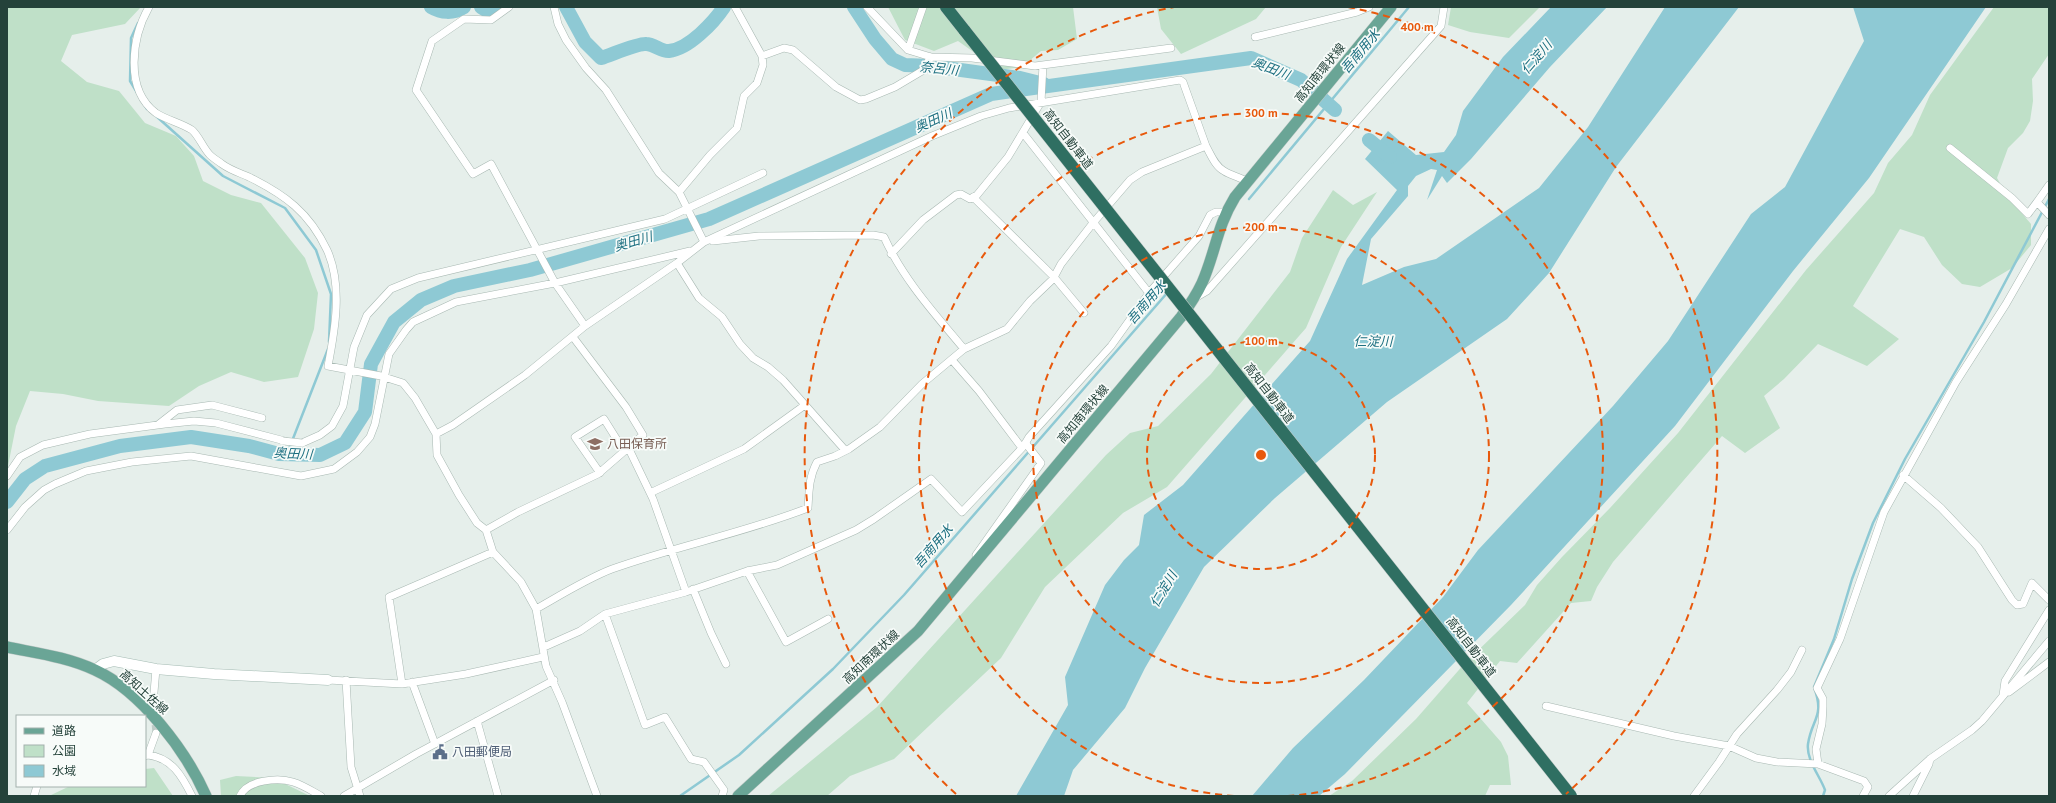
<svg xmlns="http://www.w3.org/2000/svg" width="2056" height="803" font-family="'PT Sans','Noto Sans JP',sans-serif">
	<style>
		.green { fill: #bfe0c8 }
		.water { fill: #8ec9d4 }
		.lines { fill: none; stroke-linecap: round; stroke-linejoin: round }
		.stream { stroke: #8ec9d4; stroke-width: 2.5 }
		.river { stroke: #8ec9d4; stroke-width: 14 }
		.street-tunnel { stroke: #bfccc8; stroke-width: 7; stroke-dasharray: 7 3.5; stroke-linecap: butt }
		.street-casing { stroke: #a8b8b2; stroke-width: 8 }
		.secondary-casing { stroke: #a4bbb3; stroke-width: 11 }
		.primary-casing { stroke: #c2cac8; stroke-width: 12 }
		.highway-casing { stroke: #c2cac8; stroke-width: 13 }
		.street { stroke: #fff; stroke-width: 7 }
		.secondary { stroke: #fff; stroke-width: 10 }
		.primary { stroke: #6aa596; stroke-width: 11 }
		.highway { stroke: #2f6f62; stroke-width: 12 }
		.street-bridge-casing { stroke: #a8b8b2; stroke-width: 8; stroke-linecap: butt }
		.highway-bridge-casing { stroke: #c2cac8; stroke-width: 13; stroke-linecap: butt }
		.street-bridge { stroke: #fff; stroke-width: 7 }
		.highway-bridge { stroke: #2f6f62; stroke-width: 12 }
		.ring { fill: none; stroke: #e8590c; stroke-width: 2; stroke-dasharray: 7 5 }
		.labels { text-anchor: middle; stroke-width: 3.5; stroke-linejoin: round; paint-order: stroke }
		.street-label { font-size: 12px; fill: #24423a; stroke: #f7fbf9 }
		.education-label { font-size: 12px; fill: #785e54; stroke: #f7fbf9; text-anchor: start }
		.service-label { font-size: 12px; fill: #4e5e75; stroke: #f7fbf9; text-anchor: start }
		.water-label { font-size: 13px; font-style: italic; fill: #1c6f80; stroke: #f7fbf9 }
		.centre { fill: #e8590c; stroke: #f7fbf9; stroke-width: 2 }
		.ring-label { font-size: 12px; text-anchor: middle; font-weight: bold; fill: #e8590c; stroke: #f7fbf9; stroke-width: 3.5; stroke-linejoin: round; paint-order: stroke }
	</style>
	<rect width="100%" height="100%" fill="#e6efeb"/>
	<path class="green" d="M7,7H141L125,24L72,35L61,61L87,82L119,91L145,123L176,136L194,156L203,181L231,195L261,203L305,258L318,293L314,329L298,377L264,382L231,372L199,386L169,406L98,401L63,394L30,391L16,426L7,471Z
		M888,7H1073L1077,39L1058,50L1041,51L1022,67L999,70L958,41L934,51L905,40Z
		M1157,7H1266L1256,19L1181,54L1161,29Z
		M1451,7H1540L1509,38L1470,32L1448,25Z
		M1994,7H2049V54L2032,79L2033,101L2030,121L2023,133L2008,148L1997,178L2008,197L2031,224V245L2012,268L1980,287L1962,284L1942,265L1924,237L1900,229L1853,306L1899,339L1867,366L1818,344L1784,379L1764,396L1780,428L1745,453L1722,436L1613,562L1597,587L1591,601L1571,603L1517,663L1500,661L1467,703L1501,742L1508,756L1511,785H1490L1485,796H1329L1352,781L1416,719L1465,663L1525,605L1537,585L1562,557L1610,508L1678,433L1806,270L1874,193L1888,163L1912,135L1930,95Z
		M1333,190L1353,205L1377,192L1341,247L1306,328L1167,487L1123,513L1045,587L1001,658L894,759L850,776L827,796H768L877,707L1106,455L1130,433L1158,426L1211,374L1290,272L1302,238Z
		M154,768L173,796H49L70,786H145V769Z
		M236,776L273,778L310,796H221L220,780Z"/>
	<path class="water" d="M1551,7H1607L1550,67L1471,159L1447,183L1442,176L1427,200L1437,170L1431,169L1416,176L1408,186V196L1371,239L1362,285L1404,267L1436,259L1539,188L1588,127L1665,7H1739L1616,167L1549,273L1507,319L1387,402L1275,498L1204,567L1145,668L1125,708L1073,770L1064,796H1016L1068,705L1065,677L1105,585L1124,560L1139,545L1144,515L1183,485L1310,341L1347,259L1397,190L1365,159L1388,131L1416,155L1444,152L1456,135L1463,111L1503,57Z
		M1853,7H1986L1869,178L1793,271L1675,426L1511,605L1345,774L1319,796H1252L1293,748L1364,680L1443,597L1478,550L1613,406L1668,341L1751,214L1785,187L1864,41Z"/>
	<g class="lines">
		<path class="stream" d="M138,23L131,38L130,81L147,109
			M156,116L223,176L285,208L316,250L331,294L329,342
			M1249,199L1409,7
			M287,454L328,349
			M680,796L739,755L833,669L904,595L1168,292
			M1823,796L1825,790C1820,776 1806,760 1808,744C1812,718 1825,717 1814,687L1834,639L1852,579L1873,523L1905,459L1984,322L2049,199"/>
		<path class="river" d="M431,7C441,13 453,14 464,7
			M481,7L489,12L496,7
			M566,7L585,42L601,58C611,55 638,43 646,44C654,44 662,52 669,51C689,49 714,22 724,7
			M854,7L875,39L892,59L905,65L931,66L1020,78L1044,84
			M1369,140L1390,157
			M7,502L25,479L45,466L120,446L191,437L249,446L279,454L320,455L345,443L365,412L371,364L394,322L421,300L454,286L530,270L709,219L991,94L1251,58L1301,80L1335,110"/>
		<path class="street-tunnel" d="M153,704L156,733"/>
		<g class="street-casing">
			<path id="street" d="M149,7C132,37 124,89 156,113C167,120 181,123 192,130C199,136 203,148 210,155C213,158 218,161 222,164C230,170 240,173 249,177C285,195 309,212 327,250C343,285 335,330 328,366L381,376L403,383L415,398L436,434L437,455L459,495L477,523L486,530L493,552L521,582L536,609L546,666L562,702L597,796
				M509,7L491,20L464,19L432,41L416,90L473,174L491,164L555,283L585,326
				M554,7L558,24L566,40L586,68L606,90L659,173L679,192L704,242
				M867,7L908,50L931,57L972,58L1035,66L1171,48
				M1255,37L1357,12L1369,7
				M908,50L923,7
				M762,56L784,48L793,50L836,87L860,100L866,99L895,87L922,71L931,57
				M1023,133L1149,293
				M1950,148L2012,198L2028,214L2037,202L2049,215
				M679,192L710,155L737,128L744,96L757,83L763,65L762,56L735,7
				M973,197L1054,277L1084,313
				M2037,202L2049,185
				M713,241L759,236L873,235L884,237C903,279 935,314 964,349
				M891,254L923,220L956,195L961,194L970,199L977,195L1008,157L1041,102L1043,65
				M677,263L699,298L722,317L740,344L753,358L768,367L783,380L845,450
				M1195,298L1207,291L1441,26L1444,7
				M952,360L979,391L1022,448
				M159,424L177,410L212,405L262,418
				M436,434L453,425L525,375L585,326L677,263L704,242L932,136L981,116L1009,108L1180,80L1183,82L1206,146
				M302,443L320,435L332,426L343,406L354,347L367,315L391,289L418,278L665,219L763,173
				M628,447L653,499L686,592
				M600,473L575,437L604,419L624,451
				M1903,475L1941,508L1978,547L2012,600L2017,605L2023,604L2032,583L2049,600
				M7,476L20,457L43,445L90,434L165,424L194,421L216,423L285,441
				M650,493L744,449L805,405
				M7,530L25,507L44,490L55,484L86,471L132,462L191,456L301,476L334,469L357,452L370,437L375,424L389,354L406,330L413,322L456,302L555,283L690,251
				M486,530L518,512L598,474L643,435L626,407L573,337
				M976,555L1039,466L1041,463L1027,445L1026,442L1029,437L1111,346L1149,293L1199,236L1210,215L1216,212H1226
				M747,571L786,642L828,619
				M693,589L711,633L726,664
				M536,609C559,596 588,578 612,569C676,546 744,533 808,508C809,491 809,477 817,462L835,456L849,449L880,427L922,384L964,349L1007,329L1030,301L1053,279L1061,264L1093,223L1130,180L1142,172L1206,146C1211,155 1215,166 1224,171C1232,176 1240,177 1248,182
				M605,614L645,725L665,717L691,759L704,762L724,790L722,796
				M544,647L580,631L605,614L686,592L747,571L777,565L856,530L874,519L931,479L962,512L1022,448L1026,442
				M328,680L402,684L466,674L543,657
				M346,680L351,767L360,796
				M412,682L435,744
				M402,684L389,597L493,552
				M2009,692L2049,662
				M2003,695L2005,681L2049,610
				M153,704L156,669
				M1546,706L1674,736L1729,746L1756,758L1777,762L1818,764L1864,781L1868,787L1863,796
				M477,721L498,796
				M148,755C172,758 182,776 192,796
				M145,756L148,755L156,733
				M1818,764L1816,749L1822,724L1823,707V699L1817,688L1840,639L1884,512L1956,382L2006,304L2049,229
				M34,796L37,786
				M240,796C247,780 278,777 293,782C303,785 312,791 321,796
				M344,796L416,754L554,680
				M1694,796L1719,762L1737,734L1777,690L1791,672L1802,650
				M1889,796L1930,759L1972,730L1982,721L2049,641
				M1913,796L1929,764L1930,759"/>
		</g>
		<g class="secondary-casing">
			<path id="secondary" d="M95,670L103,664L114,661L156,669L214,674L328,680"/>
		</g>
		<g class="primary-casing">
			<path id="primary" d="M7,647C36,653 68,657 95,670C141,691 186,751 206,796
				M738,796L918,631L1181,317C1189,306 1196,296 1202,283C1215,254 1217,226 1235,197L1391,7"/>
		</g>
		<g class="highway-casing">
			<path id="highway" d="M946,7L965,31"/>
		</g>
		<use href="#street" class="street"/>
		<use href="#secondary" class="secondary"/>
		<use href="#primary" class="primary"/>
		<use href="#highway" class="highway"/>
		<g class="street-bridge-casing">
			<path id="street-bridge" d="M283,441L302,443"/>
		</g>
		<g class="highway-bridge-casing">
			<path id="highway-bridge" d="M965,31L1571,796"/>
		</g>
		<use href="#street-bridge" class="street-bridge"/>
		<use href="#highway-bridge" class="highway-bridge"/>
	</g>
	<g class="ring">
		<circle cx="1261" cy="455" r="114"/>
		<circle cx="1261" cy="455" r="228"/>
		<path d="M1234 796A342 342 0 1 1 1288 796"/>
		<path d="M956 794A456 456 0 0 1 1174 7M1348 7A456 456 0 0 1 1566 794"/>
	</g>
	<defs>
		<g id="school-bare" transform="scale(1.2)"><path d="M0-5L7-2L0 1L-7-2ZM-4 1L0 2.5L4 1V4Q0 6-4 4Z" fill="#8d6e63" stroke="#f7fbf9" stroke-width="2.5" paint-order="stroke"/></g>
		<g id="civic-bare" transform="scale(1.2)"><path d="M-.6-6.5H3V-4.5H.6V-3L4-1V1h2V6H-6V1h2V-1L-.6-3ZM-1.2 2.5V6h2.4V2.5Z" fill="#5c6f8a" stroke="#f7fbf9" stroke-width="2.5" paint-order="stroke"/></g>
	</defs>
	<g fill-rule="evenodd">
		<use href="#school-bare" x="595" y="444"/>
		<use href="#civic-bare" x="440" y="752"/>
	</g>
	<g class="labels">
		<g class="street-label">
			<text transform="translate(1320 73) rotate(-51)" y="4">高知南環状線</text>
			<text transform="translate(1068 139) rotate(52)" y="4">高知自動車道</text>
			<text transform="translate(1269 393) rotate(52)" y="4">高知自動車道</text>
			<text transform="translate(1083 414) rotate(-50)" y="4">高知南環状線</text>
			<text transform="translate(1471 647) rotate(52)" y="4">高知自動車道</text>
			<text transform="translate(871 657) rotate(-43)" y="4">高知南環状線</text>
			<text transform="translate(144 692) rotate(42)" y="4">高知土佐線</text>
		</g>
		<g class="education-label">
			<text x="607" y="448">八田保育所</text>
		</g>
		<g class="service-label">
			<text x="452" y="756">八田郵便局</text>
		</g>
		<g class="water-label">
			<text transform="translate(1360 51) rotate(-50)" y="5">吾南用水</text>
			<text transform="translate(1536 57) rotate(-49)" y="5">仁淀川</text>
			<text transform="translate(939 68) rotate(6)" y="5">奈呂川</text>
			<text transform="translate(1271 68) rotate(21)" y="5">奥田川</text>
			<text transform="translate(933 120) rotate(-24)" y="5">奥田川</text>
			<text transform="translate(633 241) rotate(-16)" y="5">奥田川</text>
			<text transform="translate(1146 302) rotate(-49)" y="5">吾南用水</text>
			<text x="1373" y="346">仁淀川</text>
			<text transform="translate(293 453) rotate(3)" y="5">奥田川</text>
			<text transform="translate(933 546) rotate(-49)" y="5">吾南用水</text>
			<text transform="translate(1163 589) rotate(-59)" y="5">仁淀川</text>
		</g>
	</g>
	<circle cx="1261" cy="455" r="6" class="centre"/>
	<g class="ring-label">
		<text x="1417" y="31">400 m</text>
		<text x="1261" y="117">300 m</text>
		<text x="1261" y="231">200 m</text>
		<text x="1261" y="345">100 m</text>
	</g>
	<rect width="2056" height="803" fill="none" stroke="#24423a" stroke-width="16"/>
	<rect x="16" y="715" width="130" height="72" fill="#f7fbf9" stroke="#a3b1ad"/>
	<rect x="24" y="728" width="20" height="6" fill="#6aa596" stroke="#a3b1ad"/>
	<text x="52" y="735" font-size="12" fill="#24423a">道路</text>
	<rect x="24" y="745" width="20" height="12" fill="#bfe0c8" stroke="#a3b1ad"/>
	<text x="52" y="755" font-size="12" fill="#24423a">公園</text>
	<rect x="24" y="765" width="20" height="12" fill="#8ec9d4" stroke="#a3b1ad"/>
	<text x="52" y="775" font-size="12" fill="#24423a">水域</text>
</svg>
